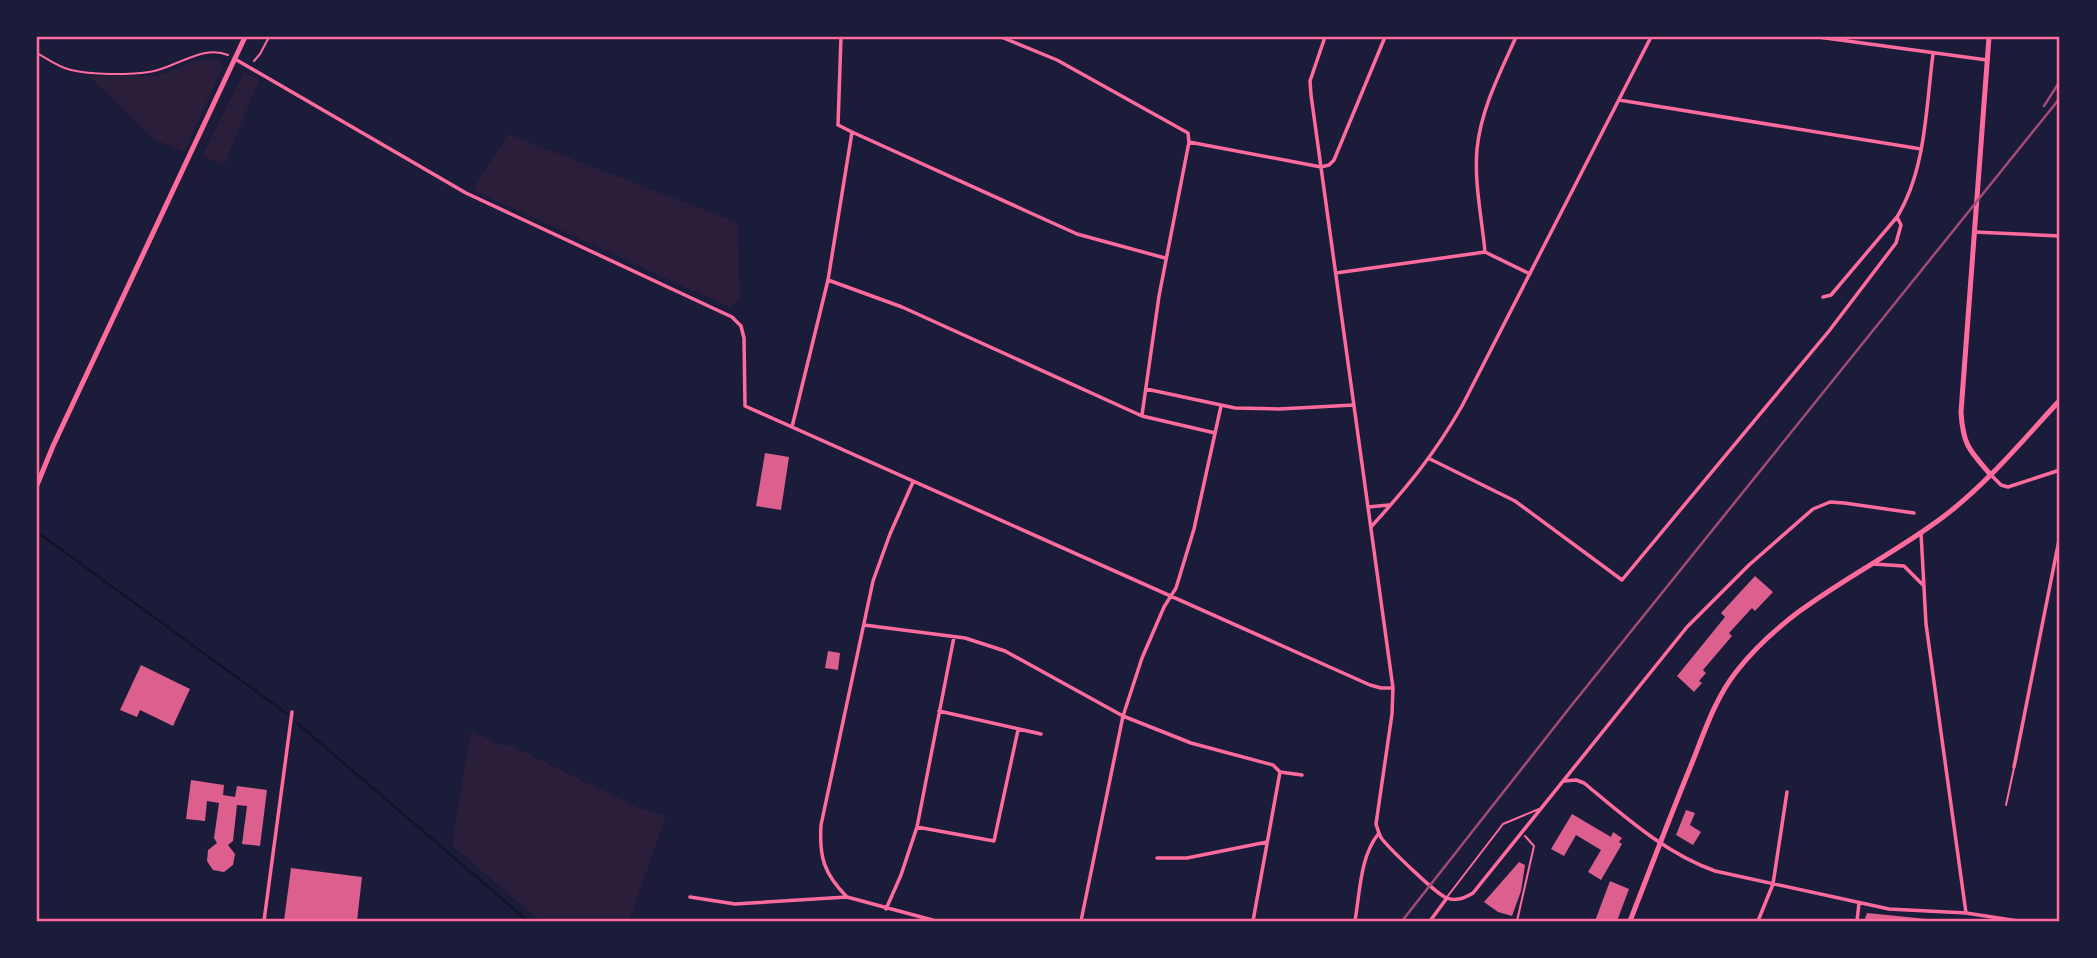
<svg xmlns="http://www.w3.org/2000/svg" width="2097" height="958" font-family="'Fira Sans',sans-serif">
	<style>
		.green { fill: #2a1e3b }
		.lines { fill: none; stroke-linecap: round; stroke-linejoin: round }
		.stream { stroke: #12122b; stroke-width: 2.5 }
		.building { fill: #dd5f8e }
		.path { stroke: #ff6b9d; stroke-width: 2 }
		.service { stroke: #ff6b9d; stroke-width: 2 }
		.minor { stroke: #ff6b9d; stroke-width: 3.5 }
		.tertiary { stroke: #ff6b9d; stroke-width: 5 }
		.secondary { stroke: #ff6b9d; stroke-width: 5 }
		.rail { stroke: #a44b75; stroke-width: 2.5 }
		.neatline { fill: none; stroke: #ff6b9d; stroke-width: 2.5 }
	</style>
	<rect width="100%" height="100%" fill="#1b1b3a"/>
	<path class="green" d="M219,59L223,66L184,152L152,138L89,76H158L195,61Z
		M244,72L259,80L224,165L202,156Z
		M508,134L738,223L740,300L729,307L473,190Z
		M471,731L504,746L509,745L637,807L666,816L629,921H540L452,845Z"/>
	<g class="lines">
		<path class="stream" d="M37,532L286,713
			M297,723L528,921"/>
	</g>
	<path class="building" d="M765,453L789,457L781,510L756,506Z
		M1755,576L1773,592L1755,611L1752,608L1729,633L1732,636L1703,670L1706,673L1699,681L1702,683L1694,692L1677,676L1725,617L1721,613Z
		M828,651L840,653L838,670L825,668Z
		M141,665L190,689L173,726L140,710L137,717L120,710Z
		M191,780L224,785L223,795L235,797L237,786L267,790L260,846L242,844L247,806L237,805L233,841L228,845L235,854L233,865L224,872L213,870L207,861L208,850L217,843L214,838L219,803L207,801L205,821L186,819Z
		M1686,810L1695,813L1690,825L1701,832L1693,845L1676,835Z
		M1572,814L1611,837L1613,832L1622,838L1619,842L1622,844L1601,880L1588,872L1601,850L1576,835L1564,856L1551,849Z
		M1519,862L1525,865L1521,891L1512,916L1498,912L1484,902Z
		M291,868L362,877L357,921H284Z
		M1610,881L1629,889L1617,921H1595Z
		M1867,913L1927,919V921H1864Z"/>
	<g class="lines">
		<path class="path" d="M37,53C47,59 60,68 71,70C91,75 128,75 149,72C174,69 202,44 228,55
			M254,61L260,54L269,37
			M1517,921L1534,846L1525,836"/>
		<path class="service" d="M2006,805L2014,768
			M1447,897L1503,824L1539,809"/>
		<path class="minor" d="M1001,37L1057,60L1188,133L1189,142
			M1325,37L1310,81L1311,95L1393,688L1392,714L1376,824C1378,830 1379,835 1382,839C1390,849 1437,895 1447,898C1456,902 1465,898 1473,893L1687,627L1749,565L1813,509L1830,502L1844,503L1914,513
			M1818,37L1987,60
			M235,59L466,193L732,317L741,326L744,338L745,406L1370,685L1381,688H1393
			M1619,100L1921,149
			M852,132L1077,234L1165,258
			M1189,142L1321,167L1329,165L1334,160L1385,37
			M1975,232L2060,236
			M1485,252C1482,219 1474,183 1477,149C1481,109 1500,73 1516,37
			M1336,273L1485,252L1530,274
			M828,280L902,307L1142,416L1215,433
			M1823,297L1831,295L1897,217C1926,170 1926,107 1933,54
			M1146,389L1235,408L1279,409L1354,405
			M1142,415L1159,296L1189,142
			M792,427L828,280L852,132L838,125L841,37
			M1430,459L1515,501L1622,580L1829,331L1896,243L1901,225L1897,217
			M1990,474L2001,485L2008,487L2060,470
			M1368,507L1389,505
			M1371,527C1408,486 1434,455 1462,406L1651,37
			M1921,533L1926,624L1966,913
			M1873,564L1904,566L1924,586
			M864,625L965,638L1005,651L1123,716L1191,743L1273,765L1280,772
			M939,711L1041,734
			M2014,767L2060,535
			M1564,781L1576,780L1584,783C1625,817 1665,853 1715,871L1889,909L1966,913L2018,921
			M917,827L994,841L1018,730
			M1157,858H1187L1267,842
			M690,897L735,904L847,897L936,921
			M847,897C824,874 819,857 821,825L873,581L890,534L913,482
			M886,909L901,875L917,827L954,637
			M264,921L292,712
			M1081,921L1123,716L1142,658L1164,607L1176,588L1194,529L1221,406
			M1253,921L1280,772L1302,775
			M1355,921C1360,892 1360,856 1379,833
			M1430,921L1447,898
			M1758,921L1773,884L1787,792
			M1857,921L1859,903"/>
		<path class="tertiary" d="M1989,37L1961,412C1963,445 1969,450 1990,474"/>
		<path class="secondary" d="M37,485L53,446L245,37
			M1630,921C1650,870 1669,819 1690,768C1703,736 1714,700 1736,672C1791,601 1874,569 1943,517C1987,484 2023,440 2060,400"/>
		<path class="rail" d="M2044,106L2060,81
			M1402,921L1571,706L2060,98"/>
	</g>
	<rect width="2097" height="958" fill="none" stroke="#1b1b3a" stroke-width="77"/>
	<rect x="38" y="38" width="2020" height="882" class="neatline"/>
</svg>
